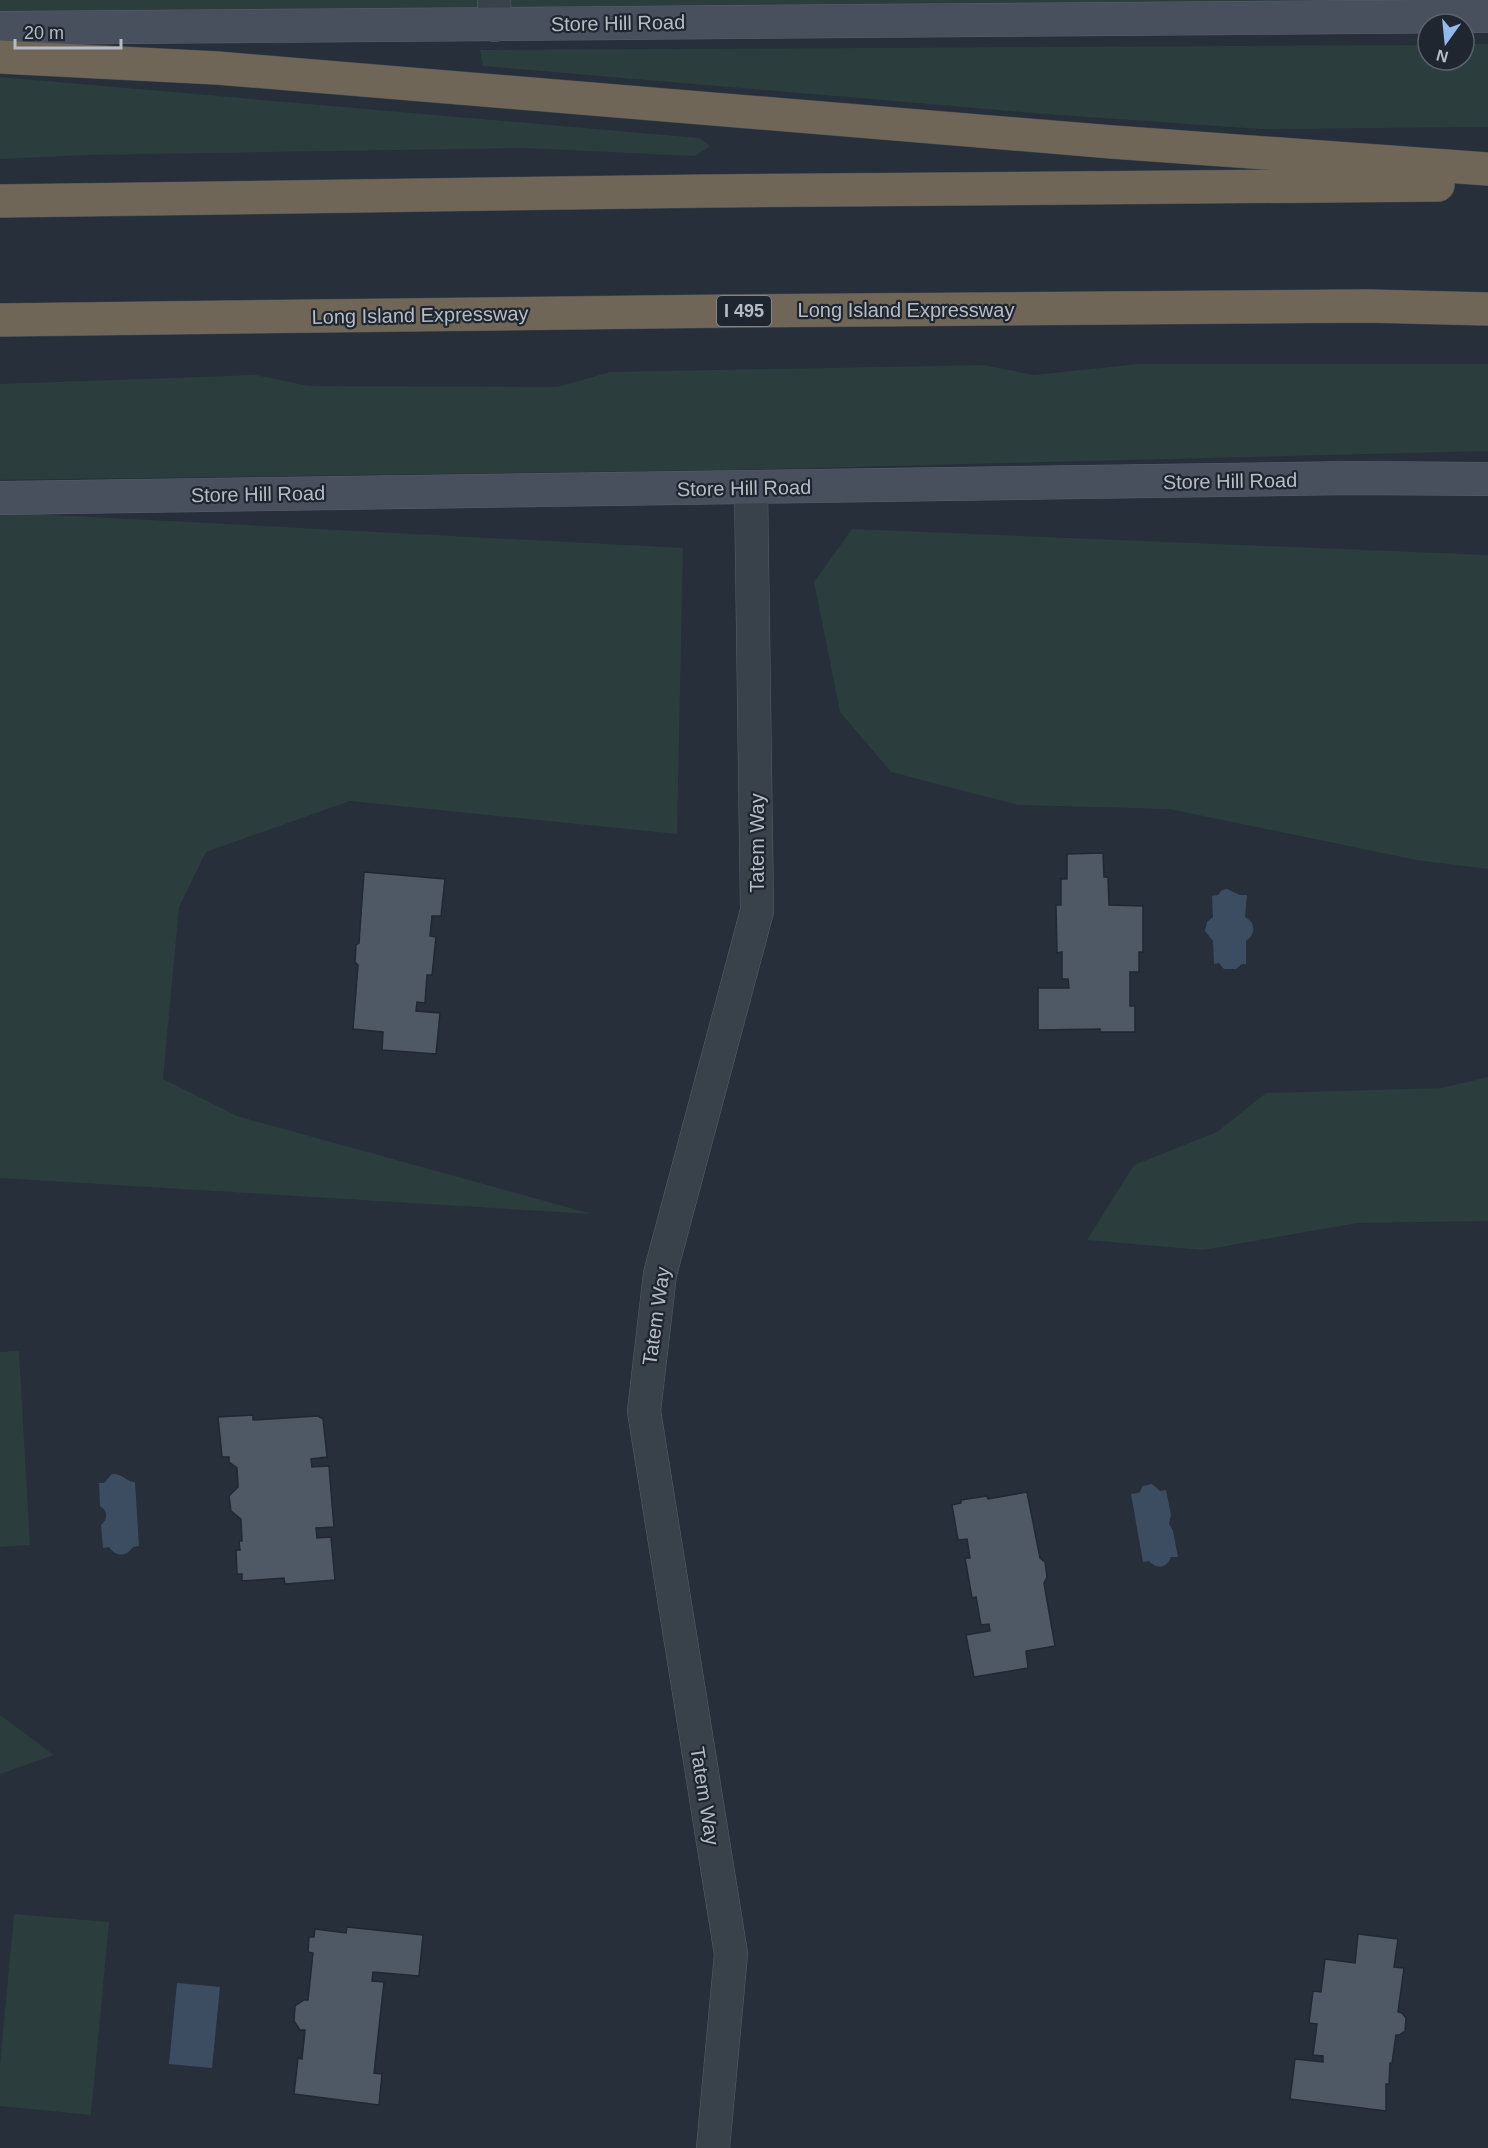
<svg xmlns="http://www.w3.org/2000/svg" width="1488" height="2148" viewBox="0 0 1488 2148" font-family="Helvetica,sans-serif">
<rect width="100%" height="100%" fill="#262f3a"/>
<g fill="#2b3d3d">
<polygon points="0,0 1488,0 0,28"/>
<polygon points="1464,44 1488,44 1488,127 1259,129 1045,114 483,66 480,50 1428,45 1428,60 1464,60"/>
<polygon points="0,77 699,138 710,146 695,156 523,148 87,155 0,159"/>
<polygon points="1138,364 1488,364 1488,451 728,470 0,480 0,384 256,375 309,386 557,387 610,372 983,365 1034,375"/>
<polygon points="0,512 683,548 677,834 350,801 206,852 179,907 163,1079 237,1116 592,1214 0,1178"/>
<polygon points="852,529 1488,555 1488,869 1416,860 1169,809 1018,805 891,772 840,712 814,582"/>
<polygon points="1488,1077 1488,1221 1357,1223 1203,1250 1087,1240 1134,1165 1217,1132 1266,1093 1441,1088"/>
<polygon points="19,1351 30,1545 0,1547 0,1352"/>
<polygon points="0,1715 54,1755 0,1774"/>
<polygon points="14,1914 109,1922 91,2115 0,2106 0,2065"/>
</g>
<g fill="#3d4d61">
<path d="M 1227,889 L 1240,895 L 1247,895 L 1245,917 C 1256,923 1256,934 1246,941 L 1246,964 L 1242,964 L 1236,969 L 1224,969 L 1219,963 L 1214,964 L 1213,941 L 1205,931 L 1207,922 L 1213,917 L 1212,896 L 1218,895 L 1222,890 Z"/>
<path d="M 112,1474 C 124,1474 126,1482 135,1482 L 139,1546 L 133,1547 C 126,1557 116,1557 109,1547 L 103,1548 L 101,1525 C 108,1519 108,1511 100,1506 L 99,1483 L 104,1483 Z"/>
<path d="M 1152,1484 L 1160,1491 L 1166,1490 L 1171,1515 L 1169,1524 L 1173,1531 L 1178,1557 L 1171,1557 C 1167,1568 1157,1570 1149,1561 L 1143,1562 L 1131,1494 L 1139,1493 L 1143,1486 Z"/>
<polygon points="177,1983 220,1987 212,2068 169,2064"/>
</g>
<g fill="#4f5865" stroke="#212832" stroke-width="1.5">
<polygon points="1103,853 1104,877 1108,877 1109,905 1143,906 1143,952 1139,952 1139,972 1130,972 1130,1006 1135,1006 1135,1032 1100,1032 1100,1029 1038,1030 1038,988 1069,988 1068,979 1062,979 1062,952 1057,953 1056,905 1061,905 1061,879 1067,879 1067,854"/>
<polygon points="364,872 445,879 441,916 432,916 430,936 436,937 432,975 427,975 425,1003 417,1002 416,1011 440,1013 436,1054 382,1050 383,1032 353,1029 358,965 355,962 356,945 359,943"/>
<polygon points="253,1415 253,1420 318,1416 323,1419 327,1457 311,1459 312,1467 329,1466 334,1527 316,1528 317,1538 331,1537 335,1580 285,1584 284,1578 242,1581 242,1574 237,1574 236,1550 240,1550 239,1541 242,1541 241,1519 231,1511 229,1496 238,1487 237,1468 229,1462 229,1457 222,1457 218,1417"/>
<polygon points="1027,1492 1040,1558 1045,1562 1047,1577 1044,1583 1055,1646 1026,1651 1028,1668 974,1677 966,1635 990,1631 989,1624 981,1625 976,1597 972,1598 965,1558 970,1558 967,1539 958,1540 952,1505 961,1503 961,1500 987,1496 988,1499"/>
<polygon points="347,1927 423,1935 419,1976 373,1972 372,1981 384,1982 374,2073 382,2074 379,2105 294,2094 298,2058 302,2059 305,2030 300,2030 294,2021 295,2006 304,2000 308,2000 313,1953 308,1952 309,1937 314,1937 315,1929 346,1933"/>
<polygon points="1358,1934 1398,1939 1394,1967 1404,1968 1398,2012 1402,2013 1406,2018 1405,2031 1399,2035 1396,2035 1392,2063 1390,2063 1389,2084 1386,2084 1386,2111 1290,2099 1295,2059 1323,2062 1323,2056 1313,2055 1317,2024 1309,2023 1313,1991 1321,1992 1325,1959 1355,1963"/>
</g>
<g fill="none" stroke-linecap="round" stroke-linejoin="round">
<g stroke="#575f69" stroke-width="34">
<g id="street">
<polyline points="494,0 495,25"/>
<polyline points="713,2148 731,1954 644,1411 660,1274 757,911 751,488"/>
</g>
</g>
<g stroke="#575f69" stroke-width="34">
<g id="secondary">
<polyline points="0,28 1488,16"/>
<polyline points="0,498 1353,478 1488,479"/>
</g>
</g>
<g stroke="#454c56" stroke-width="34">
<g id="highway">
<polyline points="0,57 217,68 1112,142 1488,169"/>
<polyline points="0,201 710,191 1438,185"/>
<polyline points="0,320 731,311 1368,306 1488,309"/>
</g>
</g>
<use href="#street" stroke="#39414b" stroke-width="33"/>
<use href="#secondary" stroke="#48505d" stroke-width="33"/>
<use href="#highway" stroke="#706657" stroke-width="33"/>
</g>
<g text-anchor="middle" stroke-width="4.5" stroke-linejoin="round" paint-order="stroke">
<rect fill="#1f2630" stroke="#888f99" stroke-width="1.5" x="717" y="296" width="54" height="30" rx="4.5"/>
<g font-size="18" font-weight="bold" fill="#b5bcc6">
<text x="744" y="317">I 495</text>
</g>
<g font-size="20" fill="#b5bcc6" stroke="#1f2630">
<text transform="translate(618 23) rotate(-1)" y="7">Store Hill Road</text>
<text x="906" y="317">Long Island Expressway</text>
<text transform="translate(420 315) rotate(-1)" y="7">Long Island Expressway</text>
<text transform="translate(1230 481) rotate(-1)" y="7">Store Hill Road</text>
<text transform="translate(744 488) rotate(-1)" y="7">Store Hill Road</text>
<text transform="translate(258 494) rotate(-1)" y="7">Store Hill Road</text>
<text transform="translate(757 843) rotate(-90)" y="7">Tatem Way</text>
<text transform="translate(656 1316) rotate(-82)" y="7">Tatem Way</text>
<text transform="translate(705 1796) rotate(81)" y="7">Tatem Way</text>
</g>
</g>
<g transform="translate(1446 42) rotate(195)"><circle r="28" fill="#1f2630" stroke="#5b626c" stroke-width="1.5"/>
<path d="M0-4.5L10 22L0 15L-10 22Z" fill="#94b7ec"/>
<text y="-9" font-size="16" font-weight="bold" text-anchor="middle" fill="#b5bcc6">N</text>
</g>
<path d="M15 39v9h106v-9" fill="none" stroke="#b5bcc6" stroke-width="3"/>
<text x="24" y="39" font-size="18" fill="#b5bcc6" stroke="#1f2630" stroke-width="4.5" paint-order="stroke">20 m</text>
</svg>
